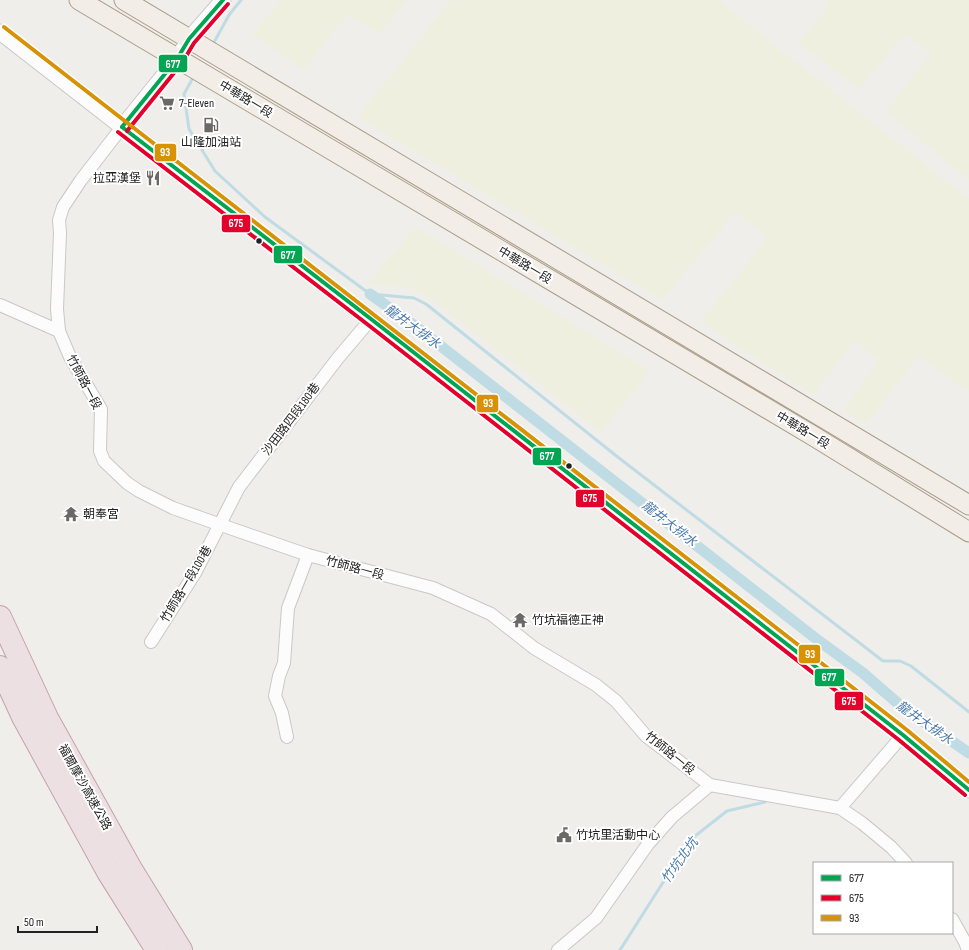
<svg xmlns="http://www.w3.org/2000/svg" width="969" height="950" viewBox="0 0 969 950" font-family="'Sofia Sans Condensed','Noto Sans TC',sans-serif">
<rect width="100%" height="100%" fill="#f0eeeb"/>
<g fill="#efefdf">
<polygon points="281,0 407,0 380,33 347,15 303,70 253,34"/>
<polygon points="451,0 718,0 969,199 969,392 919,355 866,424 844,410 878,360 855,341 813,395 700,322 768,237 735,212 662,300 357,117"/>
<polygon points="825,0 969,0 969,180 886,112 931,53 904,34 859,89 799,43 829,4"/>
<polygon points="416,227 650,371 601,432 428,297 412,288 367,284"/>
</g>
<g fill="none" stroke-linecap="round" stroke-linejoin="round">
<g stroke="#bfdbe3" stroke-width="3">
<polyline points="212,46 229,15 241,0"/>
<polyline points="194,76 184,94 189,129 215,171 265,217 370,294 414,298 426,304 619,458 883,661 900,661 911,666 969,712"/>
<polyline points="620,950 690,840 727,811 765,802"/>
</g>
<polyline stroke="#bfdbe3" stroke-width="11" points="370,294 415,326 819,641 863,673 902,707 969,753"/>
<g stroke="#c9c8c7" stroke-width="14">
<g id="minor">
<polyline points="122,127 81,180 63,207 59,220 60,233 57,309 59,331 70,357 101,409 100,451 104,461 127,483 139,491 173,508 221,525 308,555 433,588 491,614 534,648 596,685 616,701 646,736 710,785 840,808 862,823 891,847 906,863"/>
<polyline points="0,305 59,331"/>
<polyline points="151,642 195,573 239,487 338,358 371,319"/>
<polyline points="287,737 282,713 275,696 279,676 284,663 288,608 308,555"/>
<polyline points="840,808 903,735"/>
<polyline points="952,919 965,942 968,950"/>
<polyline points="558,950 596,918 648,844 672,817 710,785"/>
</g>
</g>
<g stroke="#c9c8c7" stroke-width="17">
<g id="tertiary">
<polyline points="0,32 802,656 903,735 969,790"/>
<polyline points="122,127 177,59 189,39 223,0"/>
</g>
</g>
<g stroke="#a79c86" stroke-width="21">
<g id="primary">
<polyline points="79,0 815,437 969,532"/>
<polyline points="124,0 969,505"/>
</g>
</g>
<g stroke="#c5a2ac" stroke-width="24">
<g id="motorway">
<polyline points="0,617 47,718 131,869 181,950"/>
<polyline points="0,667 23,717 108,872 157,950"/>
</g>
</g>
<use href="#minor" stroke="#fdfcfc" stroke-width="12"/>
<use href="#tertiary" stroke="#fdfcfc" stroke-width="15"/>
<use href="#primary" stroke="#f3ede7" stroke-width="19"/>
<use href="#motorway" stroke="#ece0e2" stroke-width="22"/>
<g stroke="#fff" stroke-width="7">
<g id="bus-1">
<polyline points="122,127 371,319 903,735 969,790"/>
<polyline points="122,127 177,59 189,39 223,0"/>
</g>
</g>
<g stroke="#fff" stroke-width="7">
<g id="bus-2">
<polyline points="127,131 182,63 194,43 228,4"/>
<polyline points="118,132 367,324 899,740 965,795"/>
</g>
</g>
<g stroke="#fff" stroke-width="7">
<polyline id="bus-3" points="4,27 806,651 907,730 969,782"/>
</g>
<use href="#bus-1" stroke="#00a651" stroke-width="4"/>
<use href="#bus-2" stroke="#e4002b" stroke-width="4"/>
<use href="#bus-3" stroke="#d79205" stroke-width="4"/>
</g>
<defs>
<g id="supermarket-bare" transform="scale(1.2)"><path d="M-6-5.5h2.5l.6 2H6L4.5 2H-2.5L-4.4-4H-6ZM-1.5 3.2a1.3 1.3 0 1 0 .1 0ZM3 3.2a1.3 1.3 0 1 0 .1 0Z" fill="#6a6968" stroke="#fff" stroke-width="2.5" paint-order="stroke"/></g>
<g id="fuel-bare" transform="scale(1.2)"><path d="M-5.5-6h7V0h2V4h1.3V-2.5L3-4.5l.8-.8L6-3V5H2.5V1h-1V6h-7ZM-4.2-4.7v3.2H.2V-4.7Z" fill="#6a6968" stroke="#fff" stroke-width="2.5" paint-order="stroke"/></g>
<g id="restaurant-bare" transform="scale(1.2)"><path d="M-5-6h1v4h1v-4h1v4h1v-4h1v5L-1.5 .5V6h-2V.5L-5-1ZM5-6V6H3V1.5H1.5Q1.5-4 5-6Z" fill="#6a6968" stroke="#fff" stroke-width="2.5" paint-order="stroke"/></g>
<g id="temple-bare" transform="scale(1.2)"><path d="M0-6L5-2H3V0L6.5 2.5H4V6H1.5V3h-3V6H-4V2.5H-6.5L-3 0V-2H-5Z" fill="#6a6968" stroke="#fff" stroke-width="2.5" paint-order="stroke"/></g>
<g id="civic-bare" transform="scale(1.2)"><path d="M-.6-6.5H3V-4.5H.6V-3L4-1V1h2V6H-6V1h2V-1L-.6-3ZM-1.2 2.5V6h2.4V2.5Z" fill="#6a6968" stroke="#fff" stroke-width="2.5" paint-order="stroke"/></g>
</defs>
<g fill-rule="evenodd">
<use href="#supermarket-bare" x="167" y="103"/>
<use href="#fuel-bare" x="211" y="125"/>
<use href="#restaurant-bare" x="153" y="178"/>
<use href="#temple-bare" x="71" y="514"/>
<use href="#temple-bare" x="520" y="620"/>
<use href="#civic-bare" x="564" y="835"/>
</g>
<g fill="#222" stroke="#fff" stroke-width="1.5">
<circle cx="259" cy="241" r="3.5"/>
<circle cx="569" cy="466" r="3.5"/>
</g>
<g text-anchor="middle" stroke-width="4" stroke-linejoin="round" paint-order="stroke">
<g font-size="12" fill="#222" stroke="#fff">
<text transform="translate(246 99) rotate(31)" y="4">中華路一段</text>
<text transform="translate(525 265) rotate(31)" y="4">中華路一段</text>
<text transform="translate(84 382) rotate(62)" y="4">竹師路一段</text>
<text transform="translate(291 419) rotate(-53)" y="4">沙田路四段180巷</text>
<text transform="translate(803 430) rotate(31)" y="4">中華路一段</text>
<text transform="translate(355 568) rotate(15)" y="4">竹師路一段</text>
<text transform="translate(186 584) rotate(-59)" y="4">竹師路一段100巷</text>
<text transform="translate(670 753) rotate(39)" y="4">竹師路一段</text>
<text transform="translate(85 787) rotate(61)" y="4">福爾摩沙高速公路</text>
</g>
<g font-size="12" fill="#222" stroke="#fff" text-anchor="start">
<text x="179" y="107">7-Eleven</text>
<text x="211" y="146" text-anchor="middle">山隆加油站</text>
<text x="141" y="182" text-anchor="end">拉亞漢堡</text>
<text x="83" y="518">朝奉宮</text>
<text x="532" y="624">竹坑福德正神</text>
<text x="576" y="839">竹坑里活動中心</text>
</g>
<g font-size="13" font-style="italic" fill="#4a7aab" stroke="#fff">
<text transform="translate(413 326) rotate(36)" y="5">龍井大排水</text>
<text transform="translate(670 523) rotate(38)" y="5">龍井大排水</text>
<text transform="translate(925 722) rotate(35)" y="5">龍井大排水</text>
<text transform="translate(679 860) rotate(-54)" y="5">竹坑北坑</text>
</g>
</g>
<g stroke="#fff" stroke-width="1.5">
<rect x="158" y="54" width="30" height="19" rx="4" fill="#00a651"/>
<rect x="154" y="143" width="23" height="19" rx="4" fill="#d79205"/>
<rect x="221" y="214" width="30" height="19" rx="4" fill="#e4002b"/>
<rect x="273" y="245" width="30" height="19" rx="4" fill="#00a651"/>
<rect x="476" y="394" width="23" height="19" rx="4" fill="#d79205"/>
<rect x="532" y="447" width="30" height="19" rx="4" fill="#00a651"/>
<rect x="575" y="489" width="30" height="19" rx="4" fill="#e4002b"/>
<rect x="798" y="644" width="23" height="20" rx="4" fill="#d79205"/>
<rect x="814" y="668" width="31" height="19" rx="4" fill="#00a651"/>
<rect x="834" y="691" width="30" height="20" rx="4" fill="#e4002b"/>
</g>
<g font-size="11" text-anchor="middle" font-weight="bold" fill="#fff">
<text x="173" y="68">677</text>
<text x="165" y="156">93</text>
<text x="236" y="227">675</text>
<text x="288" y="259">677</text>
<text x="488" y="407">93</text>
<text x="547" y="460">677</text>
<text x="590" y="502">675</text>
<text x="810" y="658">93</text>
<text x="829" y="681">677</text>
<text x="849" y="705">675</text>
</g>
<rect x="813" y="862" width="140" height="72" fill="#ffffff" stroke="#a7a7a7"/>
<rect x="821" y="875" width="20" height="6" fill="#00a651" stroke="#a7a7a7"/>
<text x="849" y="882" font-size="12" fill="#222222">677</text>
<rect x="821" y="895" width="20" height="6" fill="#e4002b" stroke="#a7a7a7"/>
<text x="849" y="902" font-size="12" fill="#222222">675</text>
<rect x="821" y="915" width="20" height="6" fill="#d79205" stroke="#a7a7a7"/>
<text x="849" y="922" font-size="12" fill="#222222">93</text>
<path d="M18 926v6h79v-6" fill="none" stroke="#222222" stroke-width="2"/>
<text x="24" y="926" font-size="12" fill="#222222" stroke="#ffffff" stroke-width="3" paint-order="stroke">50 m</text>
</svg>
